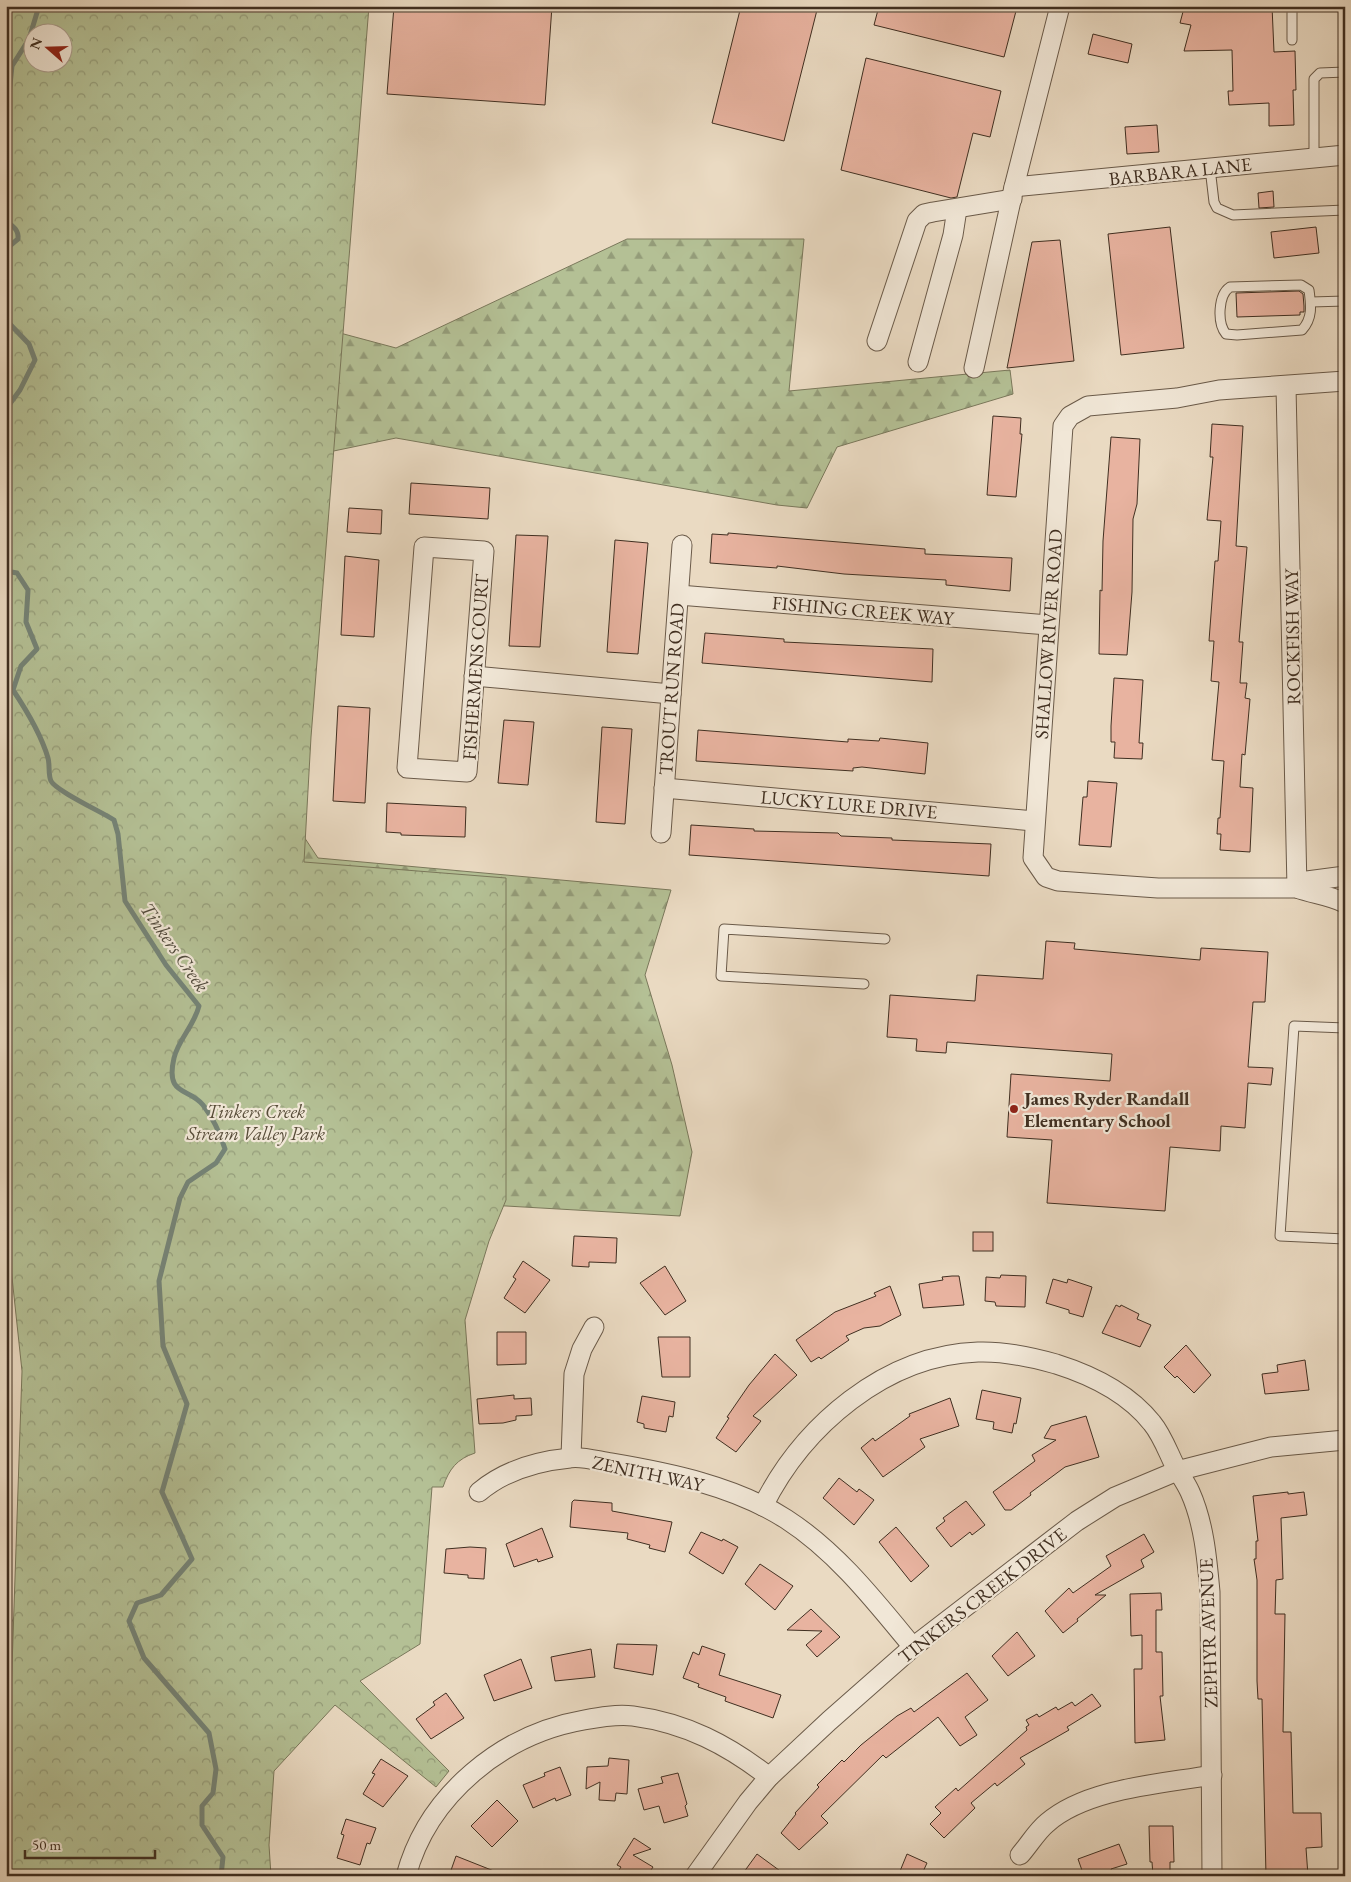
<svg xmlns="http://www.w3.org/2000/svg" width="1351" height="1882" viewBox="0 0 1351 1882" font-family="'EB Garamond',serif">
<defs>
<pattern id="forest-firs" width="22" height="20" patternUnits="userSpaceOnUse" patternTransform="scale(1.25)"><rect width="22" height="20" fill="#b4c095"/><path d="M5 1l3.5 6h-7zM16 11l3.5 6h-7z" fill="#949c79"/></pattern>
<pattern id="park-crowns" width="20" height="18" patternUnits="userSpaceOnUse" patternTransform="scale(1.25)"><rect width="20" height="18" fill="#b4c095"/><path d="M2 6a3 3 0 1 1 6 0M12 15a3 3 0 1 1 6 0" fill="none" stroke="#949c79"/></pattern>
</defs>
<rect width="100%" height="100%" fill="#eadac2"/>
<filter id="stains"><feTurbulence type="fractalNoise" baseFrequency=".004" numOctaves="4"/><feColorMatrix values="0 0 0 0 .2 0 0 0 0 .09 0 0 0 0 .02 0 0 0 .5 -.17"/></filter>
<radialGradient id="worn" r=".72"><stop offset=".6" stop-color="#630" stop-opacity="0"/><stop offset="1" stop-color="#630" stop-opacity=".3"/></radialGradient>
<path fill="url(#forest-firs)" stroke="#7a785b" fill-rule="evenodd" d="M 6,6 L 254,6 L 258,311 L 396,348 L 627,239 L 804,239 L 789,391 L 1010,370 L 1013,394 L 837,447 L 807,508 L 777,505 L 396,438 L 324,453 L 275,793 L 318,858 L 671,890 L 645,975 L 672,1065 L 692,1152 L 680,1216 L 454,1203 L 6,1876 L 6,1635 L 36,1568 L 6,1101 ZM 32,32 L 62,32 L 62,62 L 32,62 Z"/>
<path fill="url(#park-crowns)" stroke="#7a785b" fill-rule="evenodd" d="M 6,6 L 369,6 L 311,737 L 304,862 L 506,878 L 506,1200 L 489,1241 L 465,1320 L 475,1453 C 457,1459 449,1469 443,1487 L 432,1487 L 420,1644 L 360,1681 L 449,1771 L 436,1787 L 335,1705 L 274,1771 L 269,1845 L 271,1876 L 6,1876 L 6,1726 L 10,1726 L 22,1371 L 6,1221 ZM 32,32 L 62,32 L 62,62 L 32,62 Z"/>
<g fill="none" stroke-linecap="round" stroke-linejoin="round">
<g stroke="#758376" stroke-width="5">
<polyline points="6,122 12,66 29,39 39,6"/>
<path d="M 6,221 C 13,226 19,230 18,239 L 6,249"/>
<polyline points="6,320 29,344 35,360 20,390 6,409"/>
<polyline points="6,537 6,539"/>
<path d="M 6,571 L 17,573 L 28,590 L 26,622 L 37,649 L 21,666 L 13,690 C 27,711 41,734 48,758 C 50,765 48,775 51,781 C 56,791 102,812 114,820 L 118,834 L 125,901 L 166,965 L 199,1006 C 194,1026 178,1040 174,1058 C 165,1097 189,1087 203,1105 C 213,1118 220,1133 225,1149 L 216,1163 L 188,1182 L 180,1198 L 159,1281 L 163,1346 L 187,1404 L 162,1492 L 192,1559 L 161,1595 L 137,1603 L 129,1621 L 144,1658 L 209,1733 L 216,1769 L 213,1793 L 202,1806 L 202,1825 L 223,1857 L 221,1876"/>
</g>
</g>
<g fill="#e8b3a0" stroke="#402f21">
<polygon points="394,6 552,6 545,105 387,94"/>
<polygon points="741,6 818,6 784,141 712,123"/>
<polygon points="879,6 997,6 1016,11 1004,57 874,25"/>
<polygon points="1196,6 1272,6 1274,52 1295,51 1296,90 1293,90 1294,125 1269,126 1269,103 1229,105 1228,91 1233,91 1232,50 1184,51 1191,25 1180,23 1184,8 1195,11"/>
<polygon points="1093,34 1132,44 1128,63 1088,54"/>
<polygon points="866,58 1001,91 990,137 973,133 957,197 951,198 841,170"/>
<polygon points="1157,125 1159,152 1127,154 1125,127"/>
<polygon points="1273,191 1274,207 1259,208 1258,193"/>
<polygon points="1170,227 1184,348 1121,355 1108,234"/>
<polygon points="1316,227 1319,253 1274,258 1271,232"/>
<polygon points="1060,240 1074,361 1007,368 1032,242"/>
<polygon points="1299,291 1303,294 1304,306 1304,312 1300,312 1300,315 1237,317 1236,293"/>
<polygon points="993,416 1021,418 1020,434 1022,434 1016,497 987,495"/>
<polygon points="1212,424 1243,426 1236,546 1247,547 1239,642 1243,642 1240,683 1247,683 1245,698 1250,699 1245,755 1242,754 1240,787 1253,788 1250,852 1220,850 1221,834 1217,834 1218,818 1220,818 1224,761 1212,760 1219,682 1211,681 1214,641 1209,641 1215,561 1218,561 1221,521 1207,520 1213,457 1210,457"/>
<polygon points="1111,437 1140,439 1137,504 1133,519 1132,592 1127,655 1099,654 1100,590 1102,591 1103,541"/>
<polygon points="411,483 490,488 488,519 409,514"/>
<polygon points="349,508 382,510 381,534 347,532"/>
<polygon points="728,533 925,549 925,554 1012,558 1010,591 946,585 946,580 844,574 777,566 777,568 710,563 712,534 728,535"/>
<polygon points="516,535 548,536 540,647 509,646"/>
<polygon points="615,540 648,543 638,654 607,652"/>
<polygon points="345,556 379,560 374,637 341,635"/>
<polygon points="705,633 784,639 784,642 933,649 932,682 702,663"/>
<polygon points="1114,678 1143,680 1139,743 1143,743 1142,759 1114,758 1115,742 1111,742 1111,726"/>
<polygon points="338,706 370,708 365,803 333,801"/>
<polygon points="504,720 534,722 528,785 498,783"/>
<polygon points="602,727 632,729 625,824 596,822"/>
<polygon points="698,730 848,742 848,739 879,741 880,738 928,743 925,774 862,767 853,768 853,771 696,761"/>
<polygon points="1088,781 1117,783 1111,847 1079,845 1083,797 1087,797"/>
<polygon points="387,803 466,807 465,837 401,835 401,833 386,832"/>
<polygon points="691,825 754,829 754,831 838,833 841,836 892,838 892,840 991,844 989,876 689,855"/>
<polygon points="1046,941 1075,943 1074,949 1200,960 1201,948 1268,952 1265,1002 1253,1002 1248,1067 1273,1068 1271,1085 1248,1083 1245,1128 1221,1126 1220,1151 1170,1147 1165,1211 1047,1203 1052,1140 1007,1137 1011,1074 1110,1081 1112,1054 947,1042 946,1053 916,1051 917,1039 887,1037 890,995 975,1001 977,975 1043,979"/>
<rect x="973" y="1232" width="20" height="19"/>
<polygon points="574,1236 617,1238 616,1263 589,1262 589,1267 572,1266"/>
<polygon points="523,1261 550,1280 525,1313 504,1298 516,1279 513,1277"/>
<polygon points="665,1266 686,1301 665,1315 640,1283"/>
<polygon points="1001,1275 1026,1276 1025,1307 996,1306 995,1302 985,1301 986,1277 1000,1278"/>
<polygon points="952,1276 959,1276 964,1305 923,1308 919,1284 943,1280 942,1277"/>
<polygon points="1053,1279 1067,1283 1068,1279 1092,1287 1083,1317 1069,1313 1069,1310 1046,1303"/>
<polygon points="890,1286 901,1315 880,1326 864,1328 846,1336 849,1340 821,1359 819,1357 811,1362 796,1340 835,1312 876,1296 874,1293"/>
<polygon points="1116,1305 1120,1307 1121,1305 1139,1314 1137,1319 1151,1325 1140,1347 1102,1333"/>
<polygon points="497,1332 526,1332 526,1364 497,1365"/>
<polygon points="658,1337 690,1337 690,1377 662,1377"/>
<polygon points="1186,1345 1211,1375 1194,1393 1177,1376 1175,1378 1164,1367"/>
<polygon points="775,1354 797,1375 753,1416 761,1421 736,1452 716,1438 729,1418 727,1417 749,1385"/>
<polygon points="1305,1360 1309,1390 1265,1394 1262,1374 1278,1372 1277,1365"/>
<polygon points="982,1390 1021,1398 1016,1424 1014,1423 1012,1433 993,1429 994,1422 976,1419"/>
<polygon points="514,1395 514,1399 531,1398 532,1415 516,1416 516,1420 503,1423 479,1424 477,1399"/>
<polygon points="642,1396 675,1402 673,1417 669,1416 666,1432 644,1428 644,1424 637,1422"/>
<polygon points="950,1398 959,1426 920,1439 925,1447 883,1477 861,1448 873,1438 875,1441 910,1416 909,1414"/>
<polygon points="1086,1416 1099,1457 1065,1467 1030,1493 1031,1495 1011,1510 1005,1510 993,1492 1035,1461 1032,1455 1056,1440 1044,1438 1051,1426"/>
<polygon points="839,1478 857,1492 859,1489 874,1500 854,1525 823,1498"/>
<polygon points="1288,1492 1288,1494 1304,1492 1307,1515 1281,1518 1283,1579 1276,1580 1275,1614 1285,1614 1283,1732 1291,1732 1293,1813 1321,1813 1322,1847 1306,1848 1308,1876 1266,1876 1262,1699 1258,1699 1257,1681 1257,1580 1254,1559 1256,1559 1256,1541 1258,1541 1253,1496"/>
<polygon points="574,1500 612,1503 612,1511 672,1522 665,1552 649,1548 650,1545 627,1539 628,1533 570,1527 572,1502"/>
<polygon points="966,1501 985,1525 972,1535 970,1532 951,1547 936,1528 945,1521 943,1518"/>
<polygon points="896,1527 929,1566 911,1582 879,1542"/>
<polygon points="542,1528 553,1557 538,1562 537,1559 514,1567 506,1544"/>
<polygon points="701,1532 722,1541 723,1539 738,1547 723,1574 689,1553"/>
<polygon points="1144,1534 1154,1552 1141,1560 1144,1567 1095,1595 1106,1595 1077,1619 1078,1621 1063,1633 1045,1611 1069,1588 1073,1593 1111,1566 1106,1556"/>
<polygon points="470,1547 486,1548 484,1579 468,1578 468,1575 444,1573 446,1549"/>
<polygon points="760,1564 793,1586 775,1610 745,1584"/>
<polygon points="1161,1593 1162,1610 1156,1610 1156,1652 1162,1652 1163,1696 1160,1696 1165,1740 1135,1743 1134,1669 1142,1669 1142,1635 1131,1636 1130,1594"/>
<polygon points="811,1609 840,1637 817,1657 806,1645 822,1631 787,1630"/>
<polygon points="1017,1632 1035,1656 1008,1676 992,1656"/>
<polygon points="617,1644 657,1645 653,1675 614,1668"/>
<polygon points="702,1646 725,1654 719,1675 781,1695 773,1718 725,1701 726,1697 698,1687 699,1684 683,1678 693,1652 699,1655"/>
<polygon points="591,1649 595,1677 555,1681 551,1657"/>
<polygon points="521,1659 532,1688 494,1701 484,1675"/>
<polygon points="967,1673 988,1700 965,1717 977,1735 960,1746 938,1717 886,1758 883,1755 821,1816 828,1823 799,1850 781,1833 796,1814 795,1813 819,1787 817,1785 842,1760 844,1762 861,1745 897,1716 911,1708 914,1712"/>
<polygon points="446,1693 464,1718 431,1739 416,1719 435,1705 433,1702"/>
<polygon points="1092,1694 1101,1706 1067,1727 1069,1730 1020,1758 1025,1764 997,1786 995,1783 971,1803 975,1808 944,1838 930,1824 941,1813 935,1807 956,1788 958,1791 1027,1730 1026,1727 1029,1725 1026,1720 1037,1714 1039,1717 1056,1707 1058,1710 1072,1702 1075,1706"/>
<polygon points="609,1758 629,1760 627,1794 616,1793 615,1801 599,1800 600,1782 586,1789 587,1767 608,1766"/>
<polygon points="381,1759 408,1776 383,1807 363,1794 375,1774 372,1773"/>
<polygon points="560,1767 571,1795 556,1801 555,1798 533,1808 523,1785 545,1776 544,1773"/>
<polygon points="678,1773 687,1804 685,1806 688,1816 664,1823 659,1806 644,1810 638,1789 663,1783 661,1777"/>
<polygon points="497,1800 518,1821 492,1847 471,1826"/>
<polygon points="346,1819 376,1828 370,1844 367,1843 360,1865 337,1858 344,1835 341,1834"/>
<polygon points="1149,1826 1173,1826 1174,1862 1170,1862 1170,1876 1153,1876 1152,1862 1150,1862"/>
<polygon points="634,1838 651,1849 633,1855 653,1867 647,1876 615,1876 621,1867 617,1865"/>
<polygon points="1119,1844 1127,1864 1111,1869 1113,1876 1084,1876 1078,1859"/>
<polygon points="757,1854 787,1876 741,1876"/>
<polygon points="907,1854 927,1863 921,1876 898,1876"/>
<polygon points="456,1856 504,1875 504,1876 449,1876"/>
</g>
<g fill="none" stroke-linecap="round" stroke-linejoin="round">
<g stroke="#6a5a49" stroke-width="11">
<g id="service">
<polyline points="1292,40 1292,6"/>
<polyline points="1314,158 1314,79 1320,73 1345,72"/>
<polyline points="1210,168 1214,202 1217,208 1233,215 1345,210"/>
<path d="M 1301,285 L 1309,290 C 1311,305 1313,318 1302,330 L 1237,335 L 1226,334 C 1217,323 1218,295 1230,287 Z"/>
<polyline points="1311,302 1345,301"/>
<polyline points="864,984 721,976 724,929 885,939"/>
<polyline points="1345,1028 1294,1026 1280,1236 1345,1239"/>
</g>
</g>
<g stroke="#6a5a49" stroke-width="21">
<g id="minor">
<polyline points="1014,187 1345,155"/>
<polyline points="877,341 917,221 924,214 933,212 1012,199"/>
<polyline points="918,362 953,235 957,209"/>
<polyline points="974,368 1014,187 1060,6"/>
<path d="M 1345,381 L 1219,390 L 1177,398 L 1088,406 L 1070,416 L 1063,426 L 1033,858 L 1046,877 L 1058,881 L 1158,888 L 1297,888 C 1313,894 1329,895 1345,903"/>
<polyline points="1286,387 1297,888"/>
<polygon points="424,547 484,551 467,772 407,768"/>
<polyline points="679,595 1048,625"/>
<polyline points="474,676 671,694"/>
<polyline points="664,788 1034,821"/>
<polyline points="661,833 682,545"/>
<polyline points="1297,888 1307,881 1345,876"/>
<polyline points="571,1457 574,1374 582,1349 594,1327"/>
<path d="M 479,1492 C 504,1471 538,1461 570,1458 C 582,1456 598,1461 611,1463 C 670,1473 734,1486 786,1519 C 837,1552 875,1601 913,1647"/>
<path d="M 763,1506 C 803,1426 885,1355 978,1352 C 1005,1351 1031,1357 1056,1364 C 1091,1375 1129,1394 1152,1423 C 1162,1435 1168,1452 1175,1466 C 1180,1475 1186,1483 1190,1492 C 1204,1523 1207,1559 1210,1592 L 1212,1876"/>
<path d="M 1020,1855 C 1029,1845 1037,1831 1047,1823 C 1087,1788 1162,1784 1212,1775"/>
<path d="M 406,1876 C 428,1794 503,1734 584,1720 C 600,1717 617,1714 633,1716 C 686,1723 728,1745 769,1777"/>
<polyline points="695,1876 748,1802 769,1777 829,1721 913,1647 1077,1521 1115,1497 1177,1471 1271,1447 1345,1440"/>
</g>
</g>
<use href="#service" stroke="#f1e7d7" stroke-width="9"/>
<use href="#minor" stroke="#f1e7d7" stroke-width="19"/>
</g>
<circle fill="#8f2418" stroke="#f1e7d7" stroke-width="2" cx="1014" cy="1109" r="5"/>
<g text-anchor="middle" stroke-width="4.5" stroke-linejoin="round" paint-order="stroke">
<g font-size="19" fill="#402f21" stroke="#f1e7d7">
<text transform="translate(1180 171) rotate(-6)" y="7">BARBARA LANE</text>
<text transform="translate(863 610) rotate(5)" y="7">FISHING CREEK WAY</text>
<text transform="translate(1048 634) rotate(-86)" y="7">SHALLOW RIVER ROAD</text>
<text transform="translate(1292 637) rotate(-91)" y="7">ROCKFISH WAY</text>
<text transform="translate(475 667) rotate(-86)" y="7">FISHERMENS COURT</text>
<text transform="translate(671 689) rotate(-86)" y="7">TROUT RUN ROAD</text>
<text transform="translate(849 804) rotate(5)" y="7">LUCKY LURE DRIVE</text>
<text transform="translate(648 1473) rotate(12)" y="7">ZENITH WAY</text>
<text transform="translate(982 1595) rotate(-38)" y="7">TINKERS CREEK DRIVE</text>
<text transform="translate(1208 1633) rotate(-92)" y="7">ZEPHYR AVENUE</text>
</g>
<g font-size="19" font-weight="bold" fill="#402f21" stroke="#f1e7d7" text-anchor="start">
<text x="1024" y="1105">James Ryder Randall<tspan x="1024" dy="22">Elementary School</tspan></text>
</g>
<g font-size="19" font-style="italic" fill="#574c38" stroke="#f1e7d7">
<text x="256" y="1118">Tinkers Creek<tspan x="256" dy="22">Stream Valley Park</tspan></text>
</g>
<g font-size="20" font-style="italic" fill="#524b3d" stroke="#f1e7d7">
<text transform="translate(175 947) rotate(55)" y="7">Tinkers Creek</text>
</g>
</g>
<rect width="1351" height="1882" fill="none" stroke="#eadac2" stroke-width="25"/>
<rect x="8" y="8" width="1336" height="1867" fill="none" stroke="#402f21" stroke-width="2.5"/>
<rect x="12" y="12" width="1326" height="1857" fill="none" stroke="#402f21"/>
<g transform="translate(48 48) rotate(290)"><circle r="24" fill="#f1e7d7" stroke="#aa9d8e"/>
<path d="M0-4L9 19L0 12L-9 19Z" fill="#8f2418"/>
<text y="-8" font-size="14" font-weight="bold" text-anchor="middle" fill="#402f21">N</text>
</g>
<path d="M25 1850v8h130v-8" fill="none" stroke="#402f21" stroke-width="2.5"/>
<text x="32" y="1850" font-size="15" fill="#402f21" stroke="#f1e7d7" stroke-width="4" paint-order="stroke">50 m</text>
<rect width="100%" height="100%" filter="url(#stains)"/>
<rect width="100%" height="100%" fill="url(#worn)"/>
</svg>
